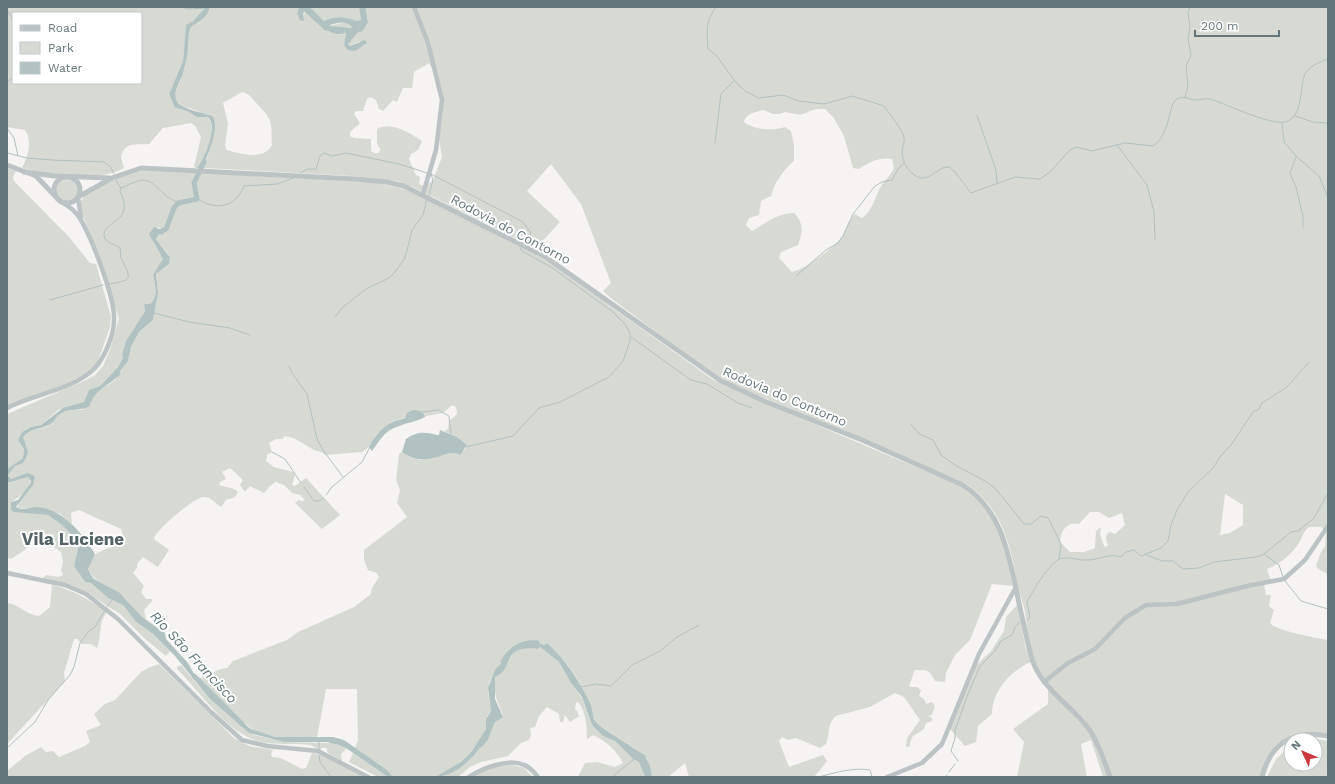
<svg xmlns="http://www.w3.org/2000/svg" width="1335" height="784" viewBox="0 0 1335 784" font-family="'Work Sans',sans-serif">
<rect width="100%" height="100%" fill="#f5f4f2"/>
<g fill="#d6dad2" fill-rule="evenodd">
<path d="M 7,7 L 206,7 L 193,21 L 186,26 L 183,61 L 169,94 L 175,108 L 187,111 L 197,117 L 208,117 C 219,127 204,158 197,168 L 194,167 L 201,137 L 195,126 L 191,123 L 163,128 L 149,144 C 136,145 124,141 121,158 L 124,168 C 97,183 50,176 22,168 C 28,156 33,142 25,130 L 7,127 ZM 13,13 L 141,13 L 141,83 L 13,83 Z"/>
<path d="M 210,7 L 299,7 L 297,13 L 301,20 L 306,10 C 319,16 325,30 339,35 L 344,28 L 337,29 L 332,31 L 329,29 L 329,26 L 347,22 L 352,27 L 346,33 L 344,45 L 355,51 L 360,41 L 350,46 L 348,44 L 359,26 L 365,23 L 366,15 L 362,7 L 1328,7 L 1328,574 L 1318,569 L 1316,566 L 1321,552 L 1325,546 L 1326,532 L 1321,527 L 1310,527 C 1303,530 1303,537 1299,543 C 1292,554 1279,565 1267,569 L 1271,581 L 1264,584 L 1266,595 L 1271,595 L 1269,606 L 1274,610 L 1270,623 C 1276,631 1316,638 1328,640 L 1328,734 C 1313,731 1288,733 1278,747 C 1272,756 1267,767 1261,777 L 1112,777 C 1105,757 1099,737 1085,720 C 1069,703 1046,688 1037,666 C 1030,651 1028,635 1026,619 C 1025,608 1021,597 1018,587 C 1010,544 1003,509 965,483 L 731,384 L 699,364 L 612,299 L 603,291 L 611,283 L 581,204 L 551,164 L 527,191 L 560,222 L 538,246 L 515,238 L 413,187 L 397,181 L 354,176 L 203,168 L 208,156 L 215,123 L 209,115 C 202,114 198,111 192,109 C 188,107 183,107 180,105 C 169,99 179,86 182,77 C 184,71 185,65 186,59 C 188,49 186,37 190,29 C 195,20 204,24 210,7 ZM 429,63 L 438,80 L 443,113 L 439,139 L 442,157 L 433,180 L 425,187 L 419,184 L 420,177 L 416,175 L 409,159 L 411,154 L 418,150 L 422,141 C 409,133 392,121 377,129 L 377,144 L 381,150 L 378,153 L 374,153 L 371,151 L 371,139 L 354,138 L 350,136 L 350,132 L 360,123 L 354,114 L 356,111 L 363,111 L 367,99 L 370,97 L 376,100 L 379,109 L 383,111 L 393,100 L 397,102 L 403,88 L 412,88 L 414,72 ZM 242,92 C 251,94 253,100 259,106 C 274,121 271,125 272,145 C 264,161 240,154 227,150 L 225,146 L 228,123 L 223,103 ZM 816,109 L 825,109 L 834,118 L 844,136 L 853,168 L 859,169 C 869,162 880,157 892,159 L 894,168 C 891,175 885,180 881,186 C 875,196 873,211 862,218 L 855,214 C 848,221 847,227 843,235 C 837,246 804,270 792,272 L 779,258 L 781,252 L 798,245 C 803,233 804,223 794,213 C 777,213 765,224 752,231 L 746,225 L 749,218 L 759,215 L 761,201 L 771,196 C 774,183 784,169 794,161 L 794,145 L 791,131 L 785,127 C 773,131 754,130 744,122 C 745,114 756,112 763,110 L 773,114 L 779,114 L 785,112 L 800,115 ZM 1225,494 L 1243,505 L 1243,525 L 1230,533 L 1220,535 ZM 1090,512 L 1099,512 L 1109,518 L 1122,513 L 1125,525 L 1115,534 L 1110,532 C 1104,535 1106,540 1108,545 L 1106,547 L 1104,546 L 1100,534 L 1101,527 L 1096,531 L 1095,548 L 1084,552 L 1070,552 L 1060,542 C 1061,530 1067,521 1079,524 Z"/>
<path d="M 310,7 L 359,7 L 361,20 L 356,21 C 347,16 332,16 324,21 Z"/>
<polygon points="7,168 16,171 13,177 14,181 69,237 90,263 96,264 111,317 110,327 97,364 79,379 7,408"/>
<path d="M 135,170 L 373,182 L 409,190 L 539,255 L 712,379 L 725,386 L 963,487 L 985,506 L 1002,538 L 1013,586 L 992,584 L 970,640 L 955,655 L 946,673 L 945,682 L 935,681 C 929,669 928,670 915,670 L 909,686 L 912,687 L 917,687 L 921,690 L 919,696 L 924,699 L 926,704 L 932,702 L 935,706 L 932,715 L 928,716 L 932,718 L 932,721 L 926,723 L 924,729 L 912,737 L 909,747 L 906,747 L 907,738 L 920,720 L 904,697 L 895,693 L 870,707 L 836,716 C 827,723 830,734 826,744 L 820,748 L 796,738 L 788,740 L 782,737 L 779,741 L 789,767 L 823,755 L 827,761 L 814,777 L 689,777 L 685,763 L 668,777 L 652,777 C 651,772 651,766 648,762 C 640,747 610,736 597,723 C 595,722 586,695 583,689 C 574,671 562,657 547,643 L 544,645 L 536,642 L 514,648 L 501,662 L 489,683 L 488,691 L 491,711 L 487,716 L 487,726 L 481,738 L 472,751 L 461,762 L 435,777 L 393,777 L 387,770 L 355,748 L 358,740 L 357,689 L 326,689 L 317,738 L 275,737 L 255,731 L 226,709 L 223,703 L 198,681 L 200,678 C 210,676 217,668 227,668 L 233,661 L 287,640 L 298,632 L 354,607 L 371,594 L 372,588 L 379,577 L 377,573 L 368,570 L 364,560 L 364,550 L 407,517 L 397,503 L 400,490 L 396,480 L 399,454 L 402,452 L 410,457 L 420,460 L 465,450 L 467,445 L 457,437 L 444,431 L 448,429 L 449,421 L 457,414 L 456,407 L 452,405 L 443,413 L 426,416 L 425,414 L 407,413 L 405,418 L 394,421 L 376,435 L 369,447 L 362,452 L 325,455 C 322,451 318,452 314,450 C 303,444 296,437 284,436 L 283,439 L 276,439 L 269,443 L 272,452 L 267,455 L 266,461 L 274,467 L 293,472 L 295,475 L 292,485 L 295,486 L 306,478 L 340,515 L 322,529 L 295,503 L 299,500 L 303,502 L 304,499 L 300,495 L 292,493 L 284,485 L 278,483 L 277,481 L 270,486 L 264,493 L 250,486 L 245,492 L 240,485 L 243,480 L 230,468 L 222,472 L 226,479 L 220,482 L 219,485 L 234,489 L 238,492 C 236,498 232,499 227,499 L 221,507 C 215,503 210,496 203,497 C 194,498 160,527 155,536 L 154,539 L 169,550 L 158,567 L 143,557 L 137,564 L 137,568 L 133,573 L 144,586 L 141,592 L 146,599 L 152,599 L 152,601 L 144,610 L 146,620 C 135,613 127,597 119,593 C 109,586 95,582 88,571 C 90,539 131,556 121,529 L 79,510 L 71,513 L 72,524 L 60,514 L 43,508 L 18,508 C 16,503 34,487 35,478 L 34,475 L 27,473 L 11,479 L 8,474 L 15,466 L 21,463 L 27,449 L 22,438 C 32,427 39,431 50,425 C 54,422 56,416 60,413 C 66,410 76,409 82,410 L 91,404 L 91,400 L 99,391 L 115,380 L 121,373 L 122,368 L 128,361 L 131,347 L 139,332 L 153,320 L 158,293 L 156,274 C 160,270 166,268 168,264 C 175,255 160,247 156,241 L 159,233 L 163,229 L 157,227 L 151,236 L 155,246 L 163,257 L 162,263 L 153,275 C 155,284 159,297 150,304 L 144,304 L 145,311 L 126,341 L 122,354 L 123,358 L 118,367 L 100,386 L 89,391 L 84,402 L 58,410 L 41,425 L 31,427 L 22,432 L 18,440 L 24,449 L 23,458 L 7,469 L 7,414 L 84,381 L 95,375 L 103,366 L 109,352 L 119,319 L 93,240 L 81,211 L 80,203 L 86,193 Z"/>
<circle cx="67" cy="191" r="11"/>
<path d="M 28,477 L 30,479 C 31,490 18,498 11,502 L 11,510 L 48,515 L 63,526 L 79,543 L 74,566 L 85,582 L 91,583 L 108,598 L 123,605 L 136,622 L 152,633 L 170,651 L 166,656 L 145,639 L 120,614 L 84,591 L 69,585 L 42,579 L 46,575 L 59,577 L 63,575 L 61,570 L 63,562 L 61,552 L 53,546 L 49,537 L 43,531 L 33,531 L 26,541 L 26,549 L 11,559 L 7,558 L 7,483 Z"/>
<path d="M 52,585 C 74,590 89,600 107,612 C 98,622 102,636 97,648 L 91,644 L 82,644 L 77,639 L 74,639 L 64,673 L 65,681 L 7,744 L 7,603 C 19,604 26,615 39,616 L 50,607 Z"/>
<path d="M 1017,605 L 1026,649 L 1031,662 C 1011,670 992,691 992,714 L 978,726 L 976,742 L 965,746 L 950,729 L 974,667 L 991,651 L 1004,631 L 1006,617 Z"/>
<path d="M 540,647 L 559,662 L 571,683 L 582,698 L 592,725 L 603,736 L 615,741 L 633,759 L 639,762 L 645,777 L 578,777 L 585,763 L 597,762 L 615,767 L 623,763 C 618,752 605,740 593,735 L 587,739 C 587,728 586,711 578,702 L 576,703 L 575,709 L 578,712 L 579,716 L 570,722 L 565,715 L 563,722 L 560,722 L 559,714 L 547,707 L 539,716 L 535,727 L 530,728 L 531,735 L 529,740 L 521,743 L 508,756 L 481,762 L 470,767 L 458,777 L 441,777 C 459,771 474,757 484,741 C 487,736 488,729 492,725 C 495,720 501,720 503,715 C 497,701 493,693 495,677 C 516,668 499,645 538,649 Z"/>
<path d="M 159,664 L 234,738 L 249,746 L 273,750 L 271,754 L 272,757 L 281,758 L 302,769 L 306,768 L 312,753 C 330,754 347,768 363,777 L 7,777 L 7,771 L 25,756 L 41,747 L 46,752 L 53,751 L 59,757 L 85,746 L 90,742 L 86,731 L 101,725 L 94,714 L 105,704 L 115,700 L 141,672 L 148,668 Z"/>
<path d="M 181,665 L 210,699 L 244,729 L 254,735 L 284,742 L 333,743 L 347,748 L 341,754 L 342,761 L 328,753 L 326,748 L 322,748 L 320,750 C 315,749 314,746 310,745 C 292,742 270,747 252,739 C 223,727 199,691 177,669 L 177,667 Z"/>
<polygon points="1048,689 1085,727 1094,741 1108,777 1103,777 1091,740 1081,744 1087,777 1017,777 1024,742 1013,729 1048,704"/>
<polygon points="1318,739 1328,741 1328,777 1267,777 1276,759 1291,745 1291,764 1315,764 1315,740 1304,740"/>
<polygon points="353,753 388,777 378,777 349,762"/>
<polygon points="512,765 524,768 533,777 471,777 491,767"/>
</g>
<g fill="#b2c1c1">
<path d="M 206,7 L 210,7 C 207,18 201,20 192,26 C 187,33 189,38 188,46 C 188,55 185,65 183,74 C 180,83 171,94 178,103 C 182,108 205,114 212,116 C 221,127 207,155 203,168 L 197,168 C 204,159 219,126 208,117 L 197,117 L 187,111 L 175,108 L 169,94 L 183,61 L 186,25 L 193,21 Z"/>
<path d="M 299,7 L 310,7 L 324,21 C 333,16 346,16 356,21 L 361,20 L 359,7 L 362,7 L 368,23 L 359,26 L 358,32 L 348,44 L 350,46 L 365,40 L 367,43 L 355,51 L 348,50 L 344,45 L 346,33 L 352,27 C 345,20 339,23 330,25 L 329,29 L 332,31 L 343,27 L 345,30 L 344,33 C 330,39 319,20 310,12 L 305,10 L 303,14 L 304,21 L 300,20 L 297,13 Z"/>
<path d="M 154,227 L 165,231 L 162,235 L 159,233 L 156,240 L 170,257 L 169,264 L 156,274 L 158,293 L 153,320 L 139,332 L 131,347 L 128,361 L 121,370 L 120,375 C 109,385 93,391 90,406 C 81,412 69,407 60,414 C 55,417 54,423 49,425 C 39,430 31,428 23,437 L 28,452 L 26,458 L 23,463 L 15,466 L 8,475 L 11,479 L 27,473 L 34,475 L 35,478 L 33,485 L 16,507 C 23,511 30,507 37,507 C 63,509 83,534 95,554 L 88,569 L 90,574 L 94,579 L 120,593 L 142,617 L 165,633 L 166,639 L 188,663 L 198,681 L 223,703 L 226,709 L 251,729 L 275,737 L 333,737 L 344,740 L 387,770 L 393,777 L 388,777 L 346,748 L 339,745 L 327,742 L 284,742 L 249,733 L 210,699 L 175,656 L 152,633 L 136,622 L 123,605 L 108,598 L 91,583 L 85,582 L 74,566 L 79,543 L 63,526 L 48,515 L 14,512 L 11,510 L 11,502 L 18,500 L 30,484 L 31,481 L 28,477 L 7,483 L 7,469 L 23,458 L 24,449 L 18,440 L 22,432 L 31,427 L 41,425 L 63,408 L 84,402 L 89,390 L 100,386 L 118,367 L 123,358 L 122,354 L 126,341 L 145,311 L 144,304 L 150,304 C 159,297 155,284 153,275 L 163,259 L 149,234 Z"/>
<path d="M 413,410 L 420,411 L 426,416 C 418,422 408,422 399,426 C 384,431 381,439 372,451 L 369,447 C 374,437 382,427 393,422 C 396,420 401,420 405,418 L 407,413 Z"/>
<path d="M 440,430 L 457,437 L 467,445 L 460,455 C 447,446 428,471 402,452 L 406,439 C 418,431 424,432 437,435 L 439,435 Z"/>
<path d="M 536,642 L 544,645 L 547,643 C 566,660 579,680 590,703 C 593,709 592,719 597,723 C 610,736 639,747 648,762 C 651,766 651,772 652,777 L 645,777 L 639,762 L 633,759 L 615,741 L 603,736 L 592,725 L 582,697 L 571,683 L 559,662 L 540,647 L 538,649 C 499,645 516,668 495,677 L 495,699 L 503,717 C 500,720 494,721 491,726 C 488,730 487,735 485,740 C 475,757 455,777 435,777 L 461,762 L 472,751 L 486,729 L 486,719 L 491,711 L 488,688 L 495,670 L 514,648 Z"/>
</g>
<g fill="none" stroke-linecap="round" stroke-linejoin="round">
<g stroke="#b2c1c1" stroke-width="1">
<polyline points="181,7 189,9 206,8"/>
<path d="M 716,7 C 705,22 707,31 708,49 L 716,55 L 737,84 L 747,92 L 759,98 L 783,95 L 799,101 L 824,104 L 852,96 L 881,105 L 884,106 C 890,115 901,127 904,137 C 905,143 902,147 902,152 C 902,163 911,176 921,178 C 933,179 938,166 949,167 L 955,172 L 971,193 L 1015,177 L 1040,179 L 1050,172 L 1070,150 L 1076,147 L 1092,151 L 1125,143 L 1153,146 C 1171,134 1168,104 1177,99 C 1183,95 1188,99 1195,100 C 1200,100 1205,98 1210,99 C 1227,104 1274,128 1288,121 C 1304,112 1299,88 1305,74 C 1309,66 1320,62 1328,59"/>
<polyline points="7,10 13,20"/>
<polyline points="7,82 13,78"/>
<polyline points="1185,97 1188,86 1186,66 1191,55 1188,39 1190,27 1188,12 1190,7"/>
<polyline points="977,116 996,170 997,183"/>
<polyline points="1295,116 1313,122 1328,123"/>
<polyline points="1282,123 1284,142 1296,156 1319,176 1328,198"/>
<polyline points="7,128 14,138 18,156"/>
<polyline points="715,143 721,94 734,81"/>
<polyline points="1117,145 1147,185 1154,212 1155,239"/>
<polyline points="7,153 27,158 52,160 104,162 110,166 114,174"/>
<polyline points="1296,157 1290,173 1296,187 1303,216 1303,227"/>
<polyline points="301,173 307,169 316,169 320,156 324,153 332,156 346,153 399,164 427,173"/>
<polyline points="431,174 523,222 531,233 524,242"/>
<path d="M 121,188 C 126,186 136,181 142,180 C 155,179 165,201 179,202"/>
<polyline points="429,195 433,180 431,174"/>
<path d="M 197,198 C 215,212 236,207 244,186 L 277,184 L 293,178"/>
<polyline points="796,276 826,250 838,243 843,236 853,214 875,186 882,182 892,180 898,169 904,163"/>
<path d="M 109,284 C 130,280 133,281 122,260 C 120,257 121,252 120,248 C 116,245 109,243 106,240 C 97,229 120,221 123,213 C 126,205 123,198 120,191 L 121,189 L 116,180"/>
<polyline points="50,300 103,285"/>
<polyline points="154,313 189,322 230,328 250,335"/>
<polyline points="335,317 343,307 366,289 389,278 395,272 405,258 412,230 423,215 427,199"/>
<polyline points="631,337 691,380 707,384 738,403 752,408"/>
<polyline points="289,366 292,373 307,394 317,439 323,450 343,477"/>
<polyline points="422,412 438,410 449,416 451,434"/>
<polyline points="911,424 919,434 933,440 941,455 955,465 985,481 995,488 1024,524 1031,524 1041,516 1048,518 1061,544 1059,559"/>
<polyline points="466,447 513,436 539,408 560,402 609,377 623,361 630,341 630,333 625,324 613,312 551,267 522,251 520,249 521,247"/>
<polyline points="272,452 285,459 301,483"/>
<polyline points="304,487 314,501 319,501 323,498"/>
<polyline points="326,495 332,487 362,462 370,447"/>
<polyline points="1147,555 1162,561 1173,561 1183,569 1199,568 1214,562 1256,557 1264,554 1291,532 1298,531 1314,518 1328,493"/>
<polyline points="1265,555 1279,565 1283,577"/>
<polyline points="1285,581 1301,601 1328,609"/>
<polyline points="107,607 112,600"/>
<path d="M 1027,620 L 1030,617 L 1027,602 C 1033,591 1051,558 1064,558 C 1072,557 1080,561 1089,560 C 1100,559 1111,553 1121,557 L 1126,552 L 1134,550 L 1141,556 L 1161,548 L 1168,541 L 1171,525 L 1177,510 L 1188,492 L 1213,468 L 1220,457 L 1231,445 L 1253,412 L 1259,409 L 1262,403 L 1287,387 L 1309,362"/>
<polyline points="581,687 596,684 611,686 632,665 660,651 677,637 699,625"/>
<polyline points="7,748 35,722 48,700 70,675 74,667 80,643 89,631 95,627 104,612"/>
<polyline points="319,749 319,742"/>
<polyline points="319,756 320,762 331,777"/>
<polyline points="958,761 951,751 955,738 955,730 968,694 980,666 995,651 1001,641 1012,635 1015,627 1020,622"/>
<polyline points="949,772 955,764"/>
<polyline points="612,777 634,759"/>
<path d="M 818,777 C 835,773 853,767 870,770 L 872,777"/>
<polyline points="945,777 947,775"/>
</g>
<g stroke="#b2c1c1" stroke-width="5">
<polyline points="303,7 326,28 353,31 361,29 365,22 363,7"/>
<polyline points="159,232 166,229 174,208 178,203 197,199 194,183 204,162"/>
<path d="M 503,662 C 509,650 523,641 537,643"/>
<polyline points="194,676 242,724"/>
<polyline points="480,745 486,738 493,719"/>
<polyline points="631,750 643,757 649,777"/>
</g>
<g stroke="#bbc3c5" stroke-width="4.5">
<polyline points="414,7 428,43 442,100 436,150 423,194"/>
<polyline points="78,197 81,218"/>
<path d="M 7,408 C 35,393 72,391 95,368 C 105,357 115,333 114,317 C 114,296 92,239 81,220 C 76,212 70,206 61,202"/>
<polyline points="7,573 65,585 86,594 118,619 212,713 242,740 267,746 318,751 368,777"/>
<polyline points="1044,682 1068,663 1095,649 1125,618 1146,605 1177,604 1247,586 1284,579 1305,560 1328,526"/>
<path d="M 469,777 C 483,768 508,758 524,765 C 530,767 534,772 538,777"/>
<polyline points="887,777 922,763 942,744 979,654 1016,587"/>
</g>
<g stroke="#bbc3c5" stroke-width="5">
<polyline points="7,165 36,176 55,196"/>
<polyline points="24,172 55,176 109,178"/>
<circle cx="67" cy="190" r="13"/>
<path d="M 78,197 L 112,178 L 141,168 L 356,179 L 387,182 L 404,186 L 544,256 L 721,381 L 764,401 L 862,440 L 963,485 C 1001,510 1008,551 1017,593 C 1021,614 1026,635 1031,656 C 1039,687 1071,705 1089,729 C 1099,743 1104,761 1110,777"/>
<path d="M 1262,777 C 1271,742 1293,730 1328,736"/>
</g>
</g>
<g text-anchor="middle" stroke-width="4" stroke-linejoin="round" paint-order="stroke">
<g font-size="13" fill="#64767a" stroke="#fff">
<text transform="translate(511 229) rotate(28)" y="5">Rodovia do Contorno</text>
<text transform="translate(785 396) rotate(23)" y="5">Rodovia do Contorno</text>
</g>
<g font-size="14" font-style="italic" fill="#5e7676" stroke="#fff">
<text transform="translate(194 657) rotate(47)" y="5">Rio São Francisco</text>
</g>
<g font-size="17" font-weight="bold" fill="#556366" stroke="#fff">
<text x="73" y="545">Vila Luciene</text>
</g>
</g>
<rect width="1335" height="784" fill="none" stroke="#64767a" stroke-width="16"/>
<rect x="12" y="12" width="130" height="72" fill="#ffffff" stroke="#c1c8ca"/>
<rect x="20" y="25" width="20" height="6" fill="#bbc3c5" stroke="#c1c8ca"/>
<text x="48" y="32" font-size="12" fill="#64767a">Road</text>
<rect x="20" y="42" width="20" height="12" fill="#d6dad2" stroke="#c1c8ca"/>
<text x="48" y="52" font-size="12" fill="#64767a">Park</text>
<rect x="20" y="62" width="20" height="12" fill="#b2c1c1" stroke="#c1c8ca"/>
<text x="48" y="72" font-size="12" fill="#64767a">Water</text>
<g transform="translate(1303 752) rotate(314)"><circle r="19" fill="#ffffff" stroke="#c1c8ca"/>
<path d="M0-3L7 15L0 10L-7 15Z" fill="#ce393d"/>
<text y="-6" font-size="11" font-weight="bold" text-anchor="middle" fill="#64767a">N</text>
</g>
<path d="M1195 30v6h84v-6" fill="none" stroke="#64767a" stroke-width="2"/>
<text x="1201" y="30" font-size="12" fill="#64767a" stroke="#ffffff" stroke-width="3" paint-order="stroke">200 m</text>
</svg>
